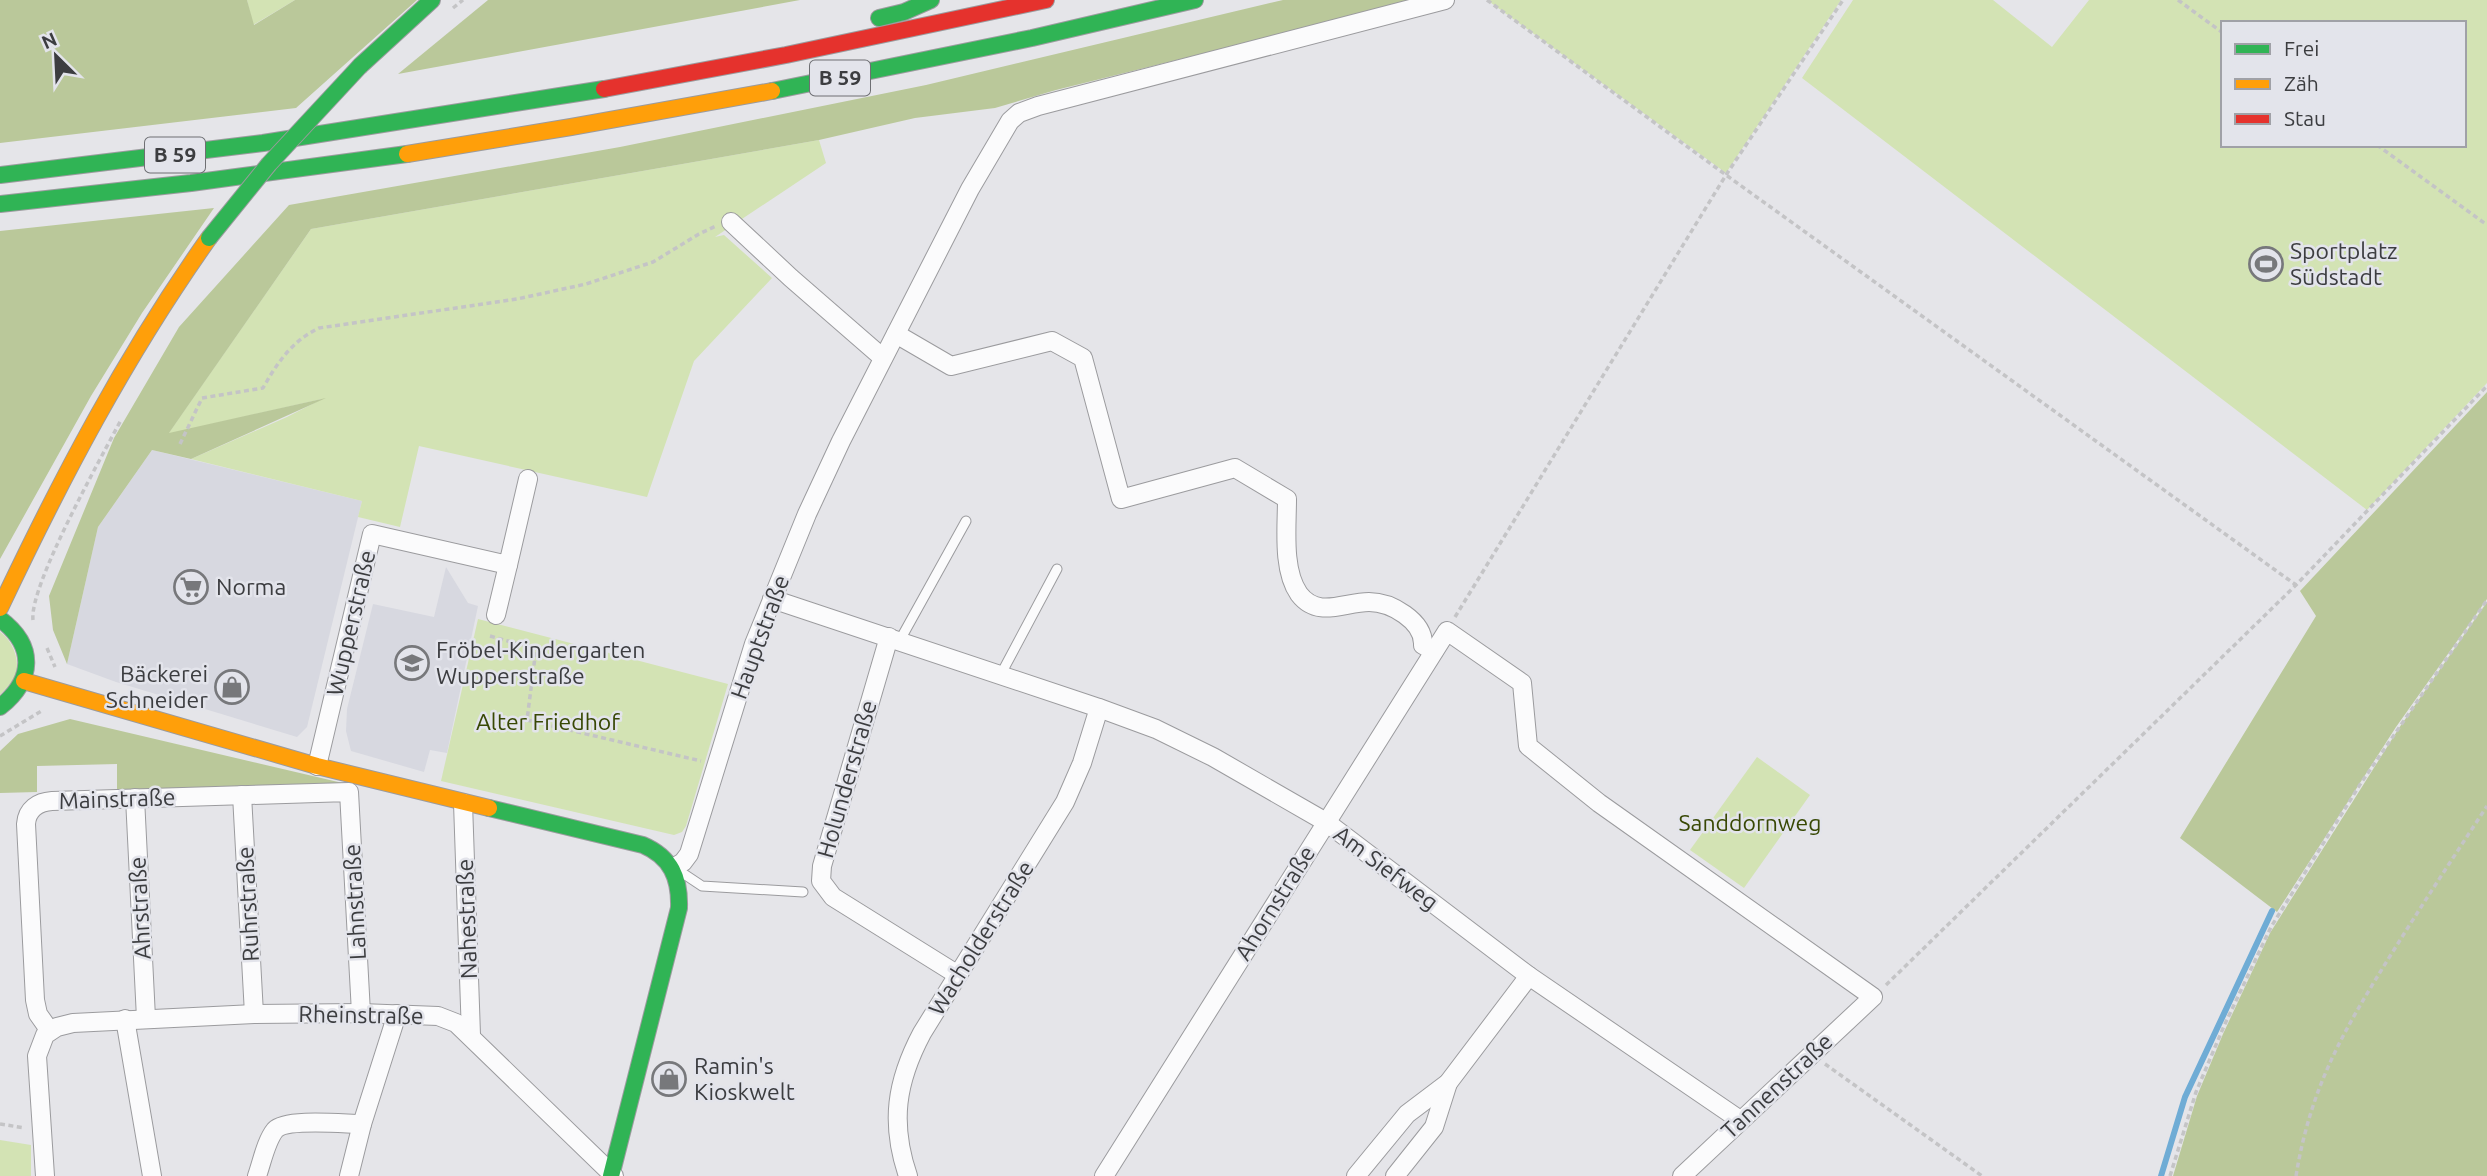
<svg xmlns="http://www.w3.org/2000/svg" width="2487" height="1176" viewBox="0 0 2487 1176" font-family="Ubuntu,sans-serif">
<rect width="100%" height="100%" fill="#e5e5e9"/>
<g fill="#d7d8e0">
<polygon points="152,450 362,501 307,727 297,737 116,682 67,664 98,527"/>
<polygon points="446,567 468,603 478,606 447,753 430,750 424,772 351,751 346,731 347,709 373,604 434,617"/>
</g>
<g fill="#d3e3b4" fill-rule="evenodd">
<polygon points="247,0 295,0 253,25"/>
<polygon points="1487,0 1841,0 1726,173"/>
<path d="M 1853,0 L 1993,0 L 2052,47 L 2089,0 L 2487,0 L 2487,383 L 2367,510 L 1802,78 ZM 2223,23 L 2464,23 L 2464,145 L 2223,145 Z"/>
<polygon points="819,140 826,163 715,237 724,235 772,278 694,361 647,497 419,446 400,527 358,517 362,501 191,459 287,417 322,399 168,434 311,229"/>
<polygon points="478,619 728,684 686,826 682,832 674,835 441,781"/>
<path d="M 0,632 C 13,641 21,661 15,677 C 12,683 4,690 0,695 Z"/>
<polygon points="1757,757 1810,795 1744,888 1690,850"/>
<polygon points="0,1140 31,1145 31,1176 0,1176"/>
</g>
<g fill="#bac89a">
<polygon points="0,0 247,0 254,25 295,0 417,0 296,108 0,143"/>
<polygon points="488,0 800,0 398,74"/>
<polygon points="1283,0 1418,0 1056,90 995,108 915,118 819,140 311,229 169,433 326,398 191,459 152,450 98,527 67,664 53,630 49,596 114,438 179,327 289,205 620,147 926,85"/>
<polygon points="214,208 142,313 91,396 0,559 0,231"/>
<polygon points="2487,392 2487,599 2396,727 2277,912 2180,838 2316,616 2300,591"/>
<polygon points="2487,602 2487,1176 2173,1176 2197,1096 2223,1034 2270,933 2399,728"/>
<polygon points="70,719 351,785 117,790 117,764 37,766 37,792 0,793 0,751 18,734"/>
</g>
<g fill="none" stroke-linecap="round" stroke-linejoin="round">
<polyline stroke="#6facd5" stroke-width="6" points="2161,1176 2185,1097 2272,911"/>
<g stroke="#9b9b9e" stroke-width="11">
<g id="lane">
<polyline points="900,640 966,521"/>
<polyline points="1001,674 1057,569"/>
<polyline points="681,872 702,886 803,892"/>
</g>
</g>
<g stroke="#9b9b9e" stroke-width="20">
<g id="street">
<polyline points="731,222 791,278 883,358"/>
<path d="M 896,334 L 951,366 L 1052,341 L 1083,358 L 1121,499 L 1235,468 L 1287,499 C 1287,527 1282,570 1299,594 C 1318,619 1344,602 1369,602 C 1391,602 1424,621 1423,645 L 1434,651"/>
<polyline points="772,599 1099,708 1156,729 1213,757 1326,822 1529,976 1740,1120"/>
<polyline points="496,615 508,565"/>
<polyline points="889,637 822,866 821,881 833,897 958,975"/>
<polyline points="317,766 372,534 508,565 528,479"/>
<polyline points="242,795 254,1014"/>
<polyline points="135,798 146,1018"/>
<polyline points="463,803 471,1035"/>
<polyline points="673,868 683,862 689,854 754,644 807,514 841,441 970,189 1010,121 1019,113 1038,106 1445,0"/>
<polyline points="125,1019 152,1176"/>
<path d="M 50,1031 L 38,1014 L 35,1000 L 26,824 C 27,809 38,802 52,801 L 349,792 L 361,1013"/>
<polyline points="45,1176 37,1056 45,1035 57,1027 73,1023 254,1014 361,1013 438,1016 456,1023 614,1176"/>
<path d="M 257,1176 C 262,1162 266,1141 275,1130 C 286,1118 345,1124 362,1124"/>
<polyline points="349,1176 362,1124 397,1014"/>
<path d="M 908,1176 C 890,1123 896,1082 922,1033 L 1065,802 L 1082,763 L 1099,708"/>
<polyline points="1104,1176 1447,631 1522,683 1528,746 1599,803 1873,997 1682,1176"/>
<polyline points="1356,1176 1407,1114 1448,1083 1529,976"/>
<polyline points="1395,1176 1434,1127 1448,1083"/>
</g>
</g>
<g stroke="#9b9b9e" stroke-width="18">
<g id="fast">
<polyline points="879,18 904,12 931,0"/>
<polyline points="360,66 432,0"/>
<polyline points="772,91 1032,38 1195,0"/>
<polyline points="0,175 263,143 604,89"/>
<polyline points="0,204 191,183 407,154"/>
<path d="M 0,619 C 36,646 34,680 0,707"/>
<path d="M 489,808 L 643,845 C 671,857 680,878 679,908 L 611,1176"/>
</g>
</g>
<g stroke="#9b9b9e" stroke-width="18">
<g id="slow">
<polyline points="407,154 571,127 772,91"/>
<path d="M 0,608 C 61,479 126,355 209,238"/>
<polyline points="24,681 317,766 489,808"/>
</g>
</g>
<g stroke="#9b9b9e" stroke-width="18">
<polyline id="jam" points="604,89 786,55 1046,0"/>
</g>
<g stroke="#c4c4c6" stroke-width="3.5" stroke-dasharray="5 3.5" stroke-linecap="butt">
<polyline points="1487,0 1726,175 2296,585"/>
<polyline points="2178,0 2223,33"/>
<polyline points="453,8 463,0"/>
<polyline points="2377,145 2487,225"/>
<path d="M 180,444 L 202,398 L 263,388 C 277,363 292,341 319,328 L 517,299 L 586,284 L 653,262 L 699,234 L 716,226"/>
<polyline points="1455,617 1726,175 1843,0"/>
<path d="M 33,620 C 29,586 102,456 121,420"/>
<polyline points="490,636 536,649 527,720 701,761"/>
<polyline points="47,648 55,667"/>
<polyline points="0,736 43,710"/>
<polyline points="1886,985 2296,585 2487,386"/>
<polyline points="1825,1064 1982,1176"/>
<polyline points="0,1124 25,1128"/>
<polyline points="2170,1176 2196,1092 2224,1026 2271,927 2361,783 2487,600"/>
<path d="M 2296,1176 C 2311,1085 2344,1030 2392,953 C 2423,903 2455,855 2487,806"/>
</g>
<use href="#lane" stroke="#fbfbfc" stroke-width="9"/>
<use href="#street" stroke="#fbfbfc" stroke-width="18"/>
<use href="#fast" stroke="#30b455" stroke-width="16"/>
<use href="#slow" stroke="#ff9f0a" stroke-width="16"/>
<use href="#jam" stroke="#e5322d" stroke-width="16"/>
<g stroke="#9b9b9e" stroke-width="18" stroke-linecap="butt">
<polyline id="fast-bridge" points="209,238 269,164 360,66"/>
</g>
<use href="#fast-bridge" stroke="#30b455" stroke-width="16"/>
</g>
<defs>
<g id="stadium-ring" transform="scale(1.75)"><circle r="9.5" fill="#e3e4eb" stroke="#77787b" stroke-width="1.5"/><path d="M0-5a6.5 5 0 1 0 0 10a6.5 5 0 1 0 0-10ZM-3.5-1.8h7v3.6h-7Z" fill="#77787b"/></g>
<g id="supermarket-ring" transform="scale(1.75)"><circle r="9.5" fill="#e3e4eb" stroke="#77787b" stroke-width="1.5"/><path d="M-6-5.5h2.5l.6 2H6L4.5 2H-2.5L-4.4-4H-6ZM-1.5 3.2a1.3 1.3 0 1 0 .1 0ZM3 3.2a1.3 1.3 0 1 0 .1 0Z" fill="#77787b"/></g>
<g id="school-ring" transform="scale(1.75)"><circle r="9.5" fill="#e3e4eb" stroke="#77787b" stroke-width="1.5"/><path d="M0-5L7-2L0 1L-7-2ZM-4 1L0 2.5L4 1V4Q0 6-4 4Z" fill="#77787b"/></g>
<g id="shop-ring" transform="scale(1.75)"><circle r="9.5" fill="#e3e4eb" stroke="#77787b" stroke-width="1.5"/><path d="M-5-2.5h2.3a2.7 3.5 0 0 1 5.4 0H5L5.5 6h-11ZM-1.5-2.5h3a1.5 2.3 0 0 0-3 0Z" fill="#77787b"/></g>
</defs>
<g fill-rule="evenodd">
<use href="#stadium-ring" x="2266" y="264"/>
<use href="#supermarket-ring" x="191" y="587"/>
<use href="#school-ring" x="412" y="663"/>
<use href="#shop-ring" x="232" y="687"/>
<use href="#shop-ring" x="669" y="1079"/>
</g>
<g text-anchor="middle" stroke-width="5" stroke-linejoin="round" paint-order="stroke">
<g fill="#e3e4eb" stroke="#6e6f73" stroke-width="2">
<rect x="810" y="60.5" width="60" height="35" rx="5"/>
<rect x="145" y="137.5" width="60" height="35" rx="5"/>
</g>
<g font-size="21" font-weight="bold" fill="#3c3d40">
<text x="840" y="85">B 59</text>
<text x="175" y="162">B 59</text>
</g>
<g font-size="23" fill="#3c3d40" stroke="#e3e4eb" text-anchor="start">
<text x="2290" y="259">Sportplatz<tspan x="2290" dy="26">Südstadt</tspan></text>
<text x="216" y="595">Norma</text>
<text x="436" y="658">Fröbel-Kindergarten<tspan x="436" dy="26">Wupperstraße</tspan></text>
<text x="208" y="682" text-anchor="end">Bäckerei<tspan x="208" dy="26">Schneider</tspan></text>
<text x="694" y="1074">Ramin's<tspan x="694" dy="26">Kioskwelt</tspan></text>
</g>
<g font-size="23" fill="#3c3d40" stroke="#e3e4eb">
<text transform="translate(351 623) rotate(-77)" y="8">Wupperstraße</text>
<text transform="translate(760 637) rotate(-70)" y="8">Hauptstraße</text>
<text transform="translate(847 779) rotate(-74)" y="8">Holunderstraße</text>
<text transform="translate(117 799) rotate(-2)" y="8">Mainstraße</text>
<text transform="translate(1386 868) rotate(37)" y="8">Am Siefweg</text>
<text transform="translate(355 902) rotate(-93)" y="8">Lahnstraße</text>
<text transform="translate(1275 903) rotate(-58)" y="8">Ahornstraße</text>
<text transform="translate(248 904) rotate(-93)" y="8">Ruhrstraße</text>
<text transform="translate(140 908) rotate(-93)" y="8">Ahrstraße</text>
<text transform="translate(467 919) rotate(-92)" y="8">Nahestraße</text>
<text transform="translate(981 938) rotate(-58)" y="8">Wacholderstraße</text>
<text transform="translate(361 1015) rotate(1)" y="8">Rheinstraße</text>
<text transform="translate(1777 1086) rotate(-43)" y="8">Tannenstraße</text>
</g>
<g font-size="23" fill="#384804" stroke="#e3e4eb">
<text x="548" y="730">Alter Friedhof</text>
<text x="1750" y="831">Sanddornweg</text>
</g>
</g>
<rect x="2221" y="21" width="245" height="126" fill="#e3e4eb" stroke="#a0a1a7" stroke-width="2"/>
<rect x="2235" y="44" width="35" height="10" fill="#30b455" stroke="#a0a1a7" stroke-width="2"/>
<text x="2284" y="56" font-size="21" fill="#3c3d40">Frei</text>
<rect x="2235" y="79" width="35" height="10" fill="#ff9f0a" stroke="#a0a1a7" stroke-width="2"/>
<text x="2284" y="91" font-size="21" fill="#3c3d40">Zäh</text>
<rect x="2235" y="114" width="35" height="10" fill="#e5322d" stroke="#a0a1a7" stroke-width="2"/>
<text x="2284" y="126" font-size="21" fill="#3c3d40">Stau</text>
<g transform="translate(56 56) rotate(336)" stroke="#e3e4eb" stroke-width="5" paint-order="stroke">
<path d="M0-5L12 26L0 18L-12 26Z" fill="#3c3d40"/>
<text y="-10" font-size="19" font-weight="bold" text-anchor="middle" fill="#3c3d40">N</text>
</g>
</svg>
